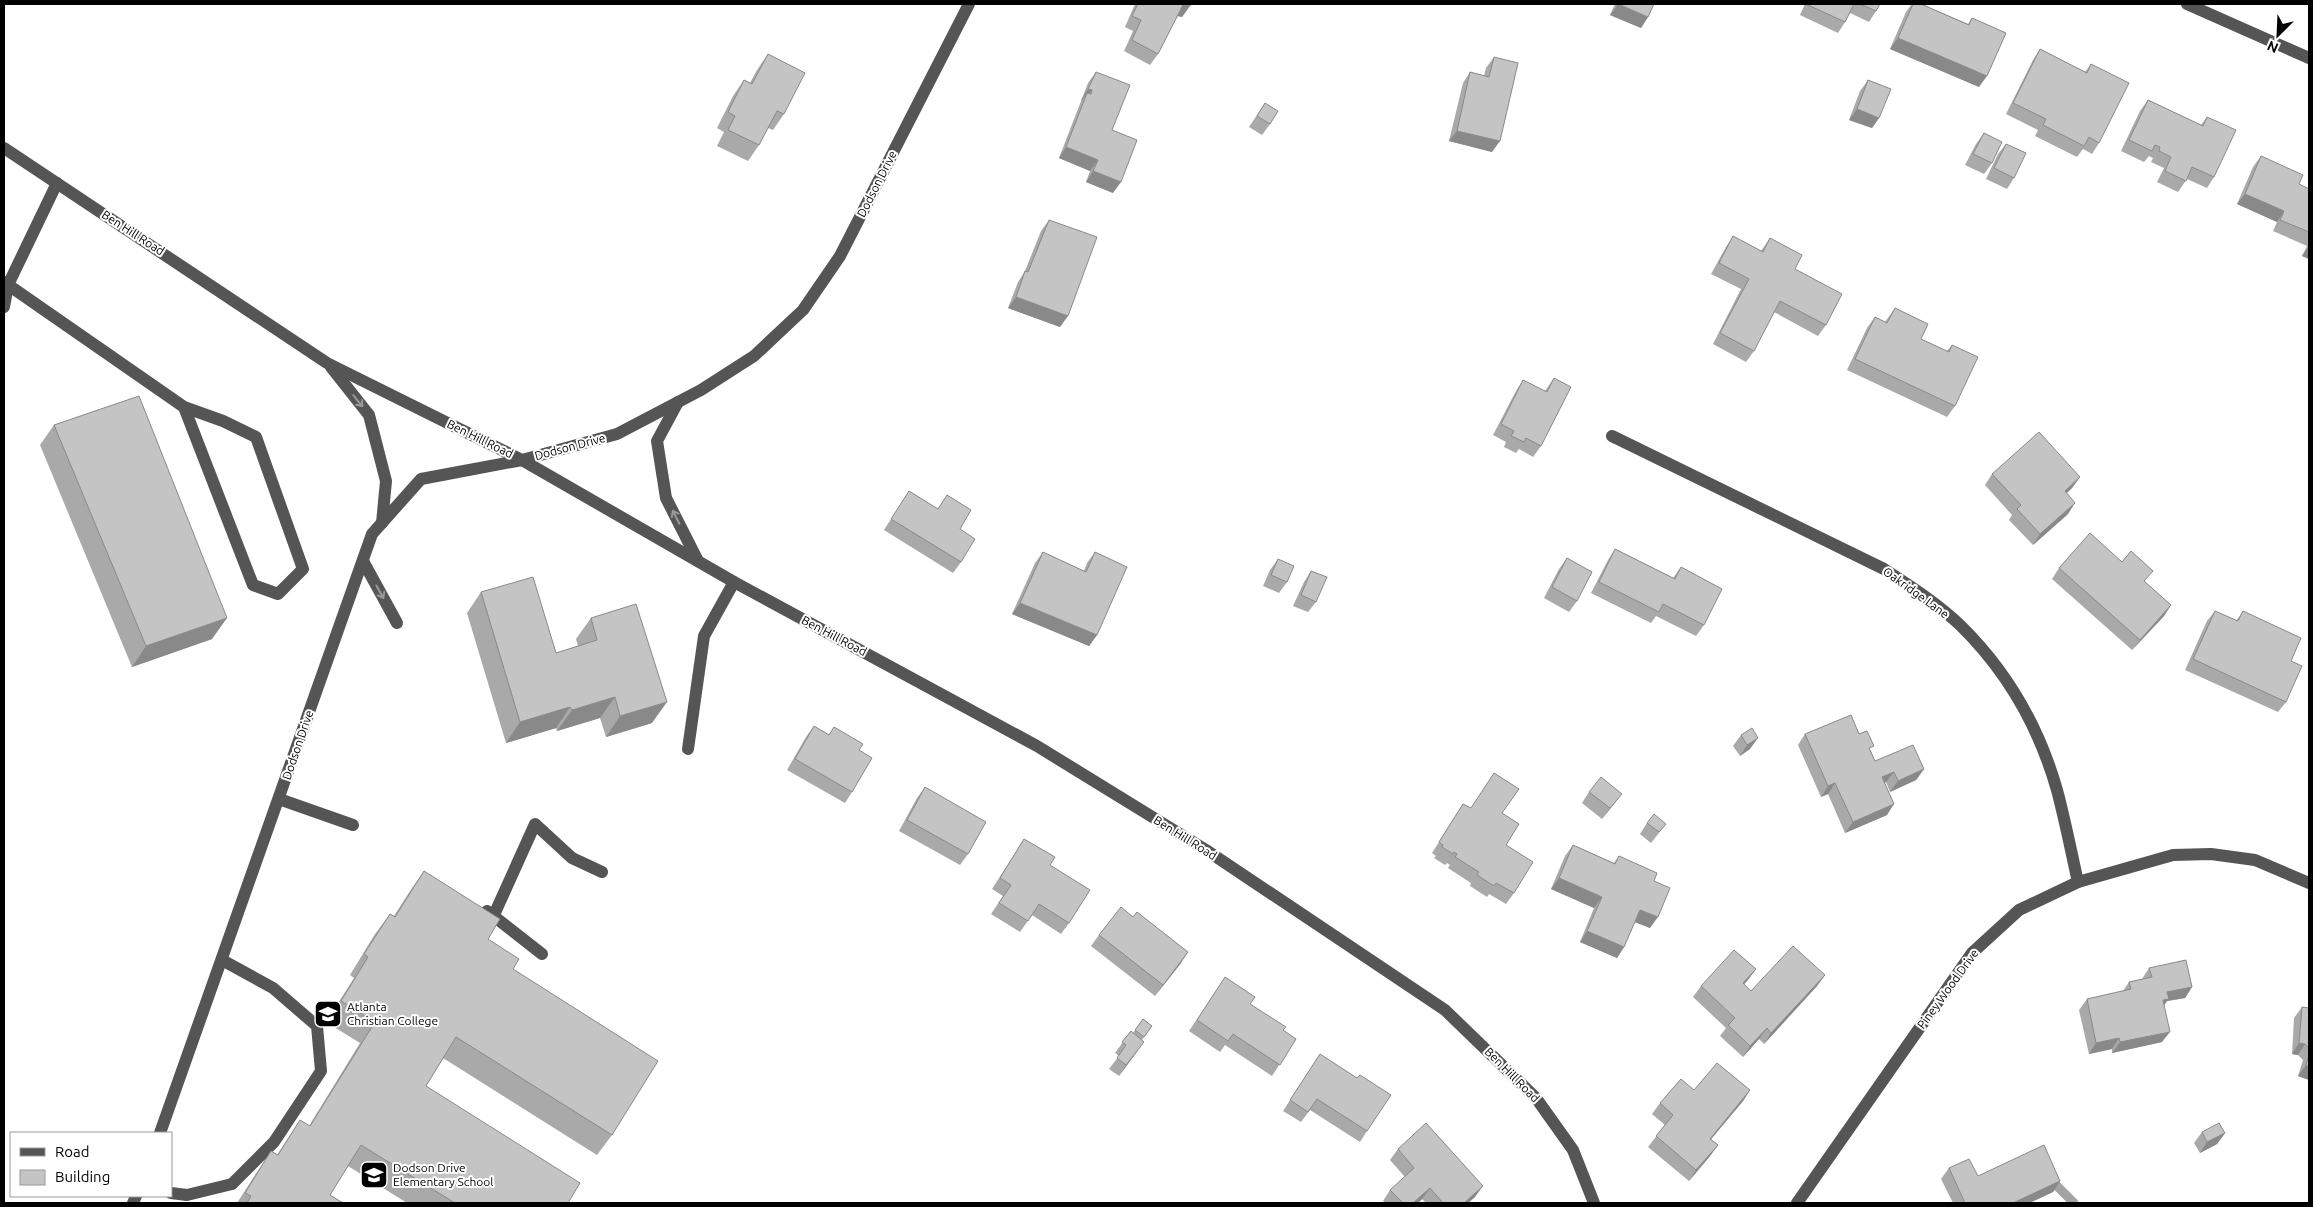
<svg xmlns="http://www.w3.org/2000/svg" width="2313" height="1207" viewBox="0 0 2313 1207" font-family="Ubuntu,sans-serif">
<rect width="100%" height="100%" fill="#fff"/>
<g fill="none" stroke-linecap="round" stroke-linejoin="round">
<polyline stroke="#a3a3a3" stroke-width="9" points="2049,1178 2074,1203"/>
<g stroke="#555" stroke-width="12">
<polyline points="2187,4 2309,58"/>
<polyline points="4,148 327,363 522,460 734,582 1037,746 1206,850 1445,1010 1536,1098 1573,1150 1594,1203"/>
<polyline points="4,282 184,407 223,421 256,437 303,569 278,594 253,585 184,407"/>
<polyline points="4,307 8,285 57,183"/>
<polyline points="331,367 369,415 386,481 382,523"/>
<polyline points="678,402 657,441 666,498 698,561"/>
<path d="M 1612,436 L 1884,569 C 1910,586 1937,603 1960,625 C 2006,670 2039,727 2057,790 C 2065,820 2071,851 2078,882"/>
<polyline points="363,561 397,623"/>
<polyline points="688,749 704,636 734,582"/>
<polyline points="279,799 353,825"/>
<polyline points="487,911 542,954"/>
<polyline points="494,915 535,824 572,858 602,872"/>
<polyline points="160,1133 372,534 421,479 522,460 617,434 701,390 754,356 803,310 840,256 969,4"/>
<polyline points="171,1193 187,1195 232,1184 274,1142 321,1071 317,1026 273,988 222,960"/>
<polyline points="133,1203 136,1196"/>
<polyline points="1797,1203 1972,953 2019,910 2078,882 2173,855 2211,854 2255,860 2309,883"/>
</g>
</g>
<g fill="#a9a9a9">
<polygon points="1135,4 1191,4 1182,17 1177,16 1158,54 1150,65 1124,51 1133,31 1125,27"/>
<polygon points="1615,4 1654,4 1648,17 1641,28 1610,15"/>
<polygon points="1805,4 1880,4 1876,11 1869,22 1850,13 1845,22 1838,33 1800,15"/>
<polygon points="1912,4 1921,4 1968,24 1972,18 1979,87 1890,49 1906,12"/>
<polygon points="2040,49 2085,72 2091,64 2099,143 2092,154 2083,149 2077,157 2035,136 2038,130 2006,114 2033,60"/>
<polygon points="768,54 784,114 773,130 768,128 759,145 748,161 717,146 724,132 717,128 733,96 744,80 750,83 757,70"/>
<polygon points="1494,57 1492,152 1449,141 1463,83 1470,72 1484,76 1486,68"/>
<polygon points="1096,72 1112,130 1113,193 1086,182 1090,171 1059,158 1088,83"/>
<polygon points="1868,80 1879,118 1872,128 1849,120 1860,91"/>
<polygon points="2148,100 2201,125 2207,117 2214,177 2207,188 2187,179 2178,192 2157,182 2164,168 2151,162 2153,158 2149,156 2144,162 2121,151 2140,111"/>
<polygon points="1265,103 1270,124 1262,135 1249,127"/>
<polygon points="1984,133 1992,163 1984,174 1965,165 1976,144"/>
<polygon points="2006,144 2014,178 2007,189 1986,179 1998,154"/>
<polygon points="2261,156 2299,184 2309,189 2309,259 2302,256 2307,246 2273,231 2277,222 2237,204 2253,167"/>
<polygon points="1049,220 1060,327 1008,308 1018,282 1025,271 1041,231"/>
<polygon points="1733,236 1761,251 1770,238 1795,269 1826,325 1818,336 1774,312 1754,351 1746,362 1713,344 1741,289 1711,274 1726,247"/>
<polygon points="1895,308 1921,339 1947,351 1952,345 1955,406 1947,417 1847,370 1867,328 1875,317 1885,322"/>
<polygon points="1554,378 1541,446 1533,457 1519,449 1516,453 1504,447 1506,442 1493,435 1516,391 1523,380 1545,391"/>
<polygon points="54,425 212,639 132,667 40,445"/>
<polygon points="1992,474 2080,477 2072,488 2067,493 2068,514 2033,545 2009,520 2012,515 1985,485"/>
<polygon points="909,491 938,509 947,495 960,529 961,562 953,573 884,530"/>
<polygon points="1615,549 1673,578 1681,567 1704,625 1696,636 1656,616 1651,623 1591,593 1608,560"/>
<polygon points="1043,552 1084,571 1087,563 1095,552 1097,635 1089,646 1012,614 1035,563"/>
<polygon points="1567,558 1577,601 1569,612 1544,598 1559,569"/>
<polygon points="1278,559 1287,582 1279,593 1263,586 1270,570"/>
<polygon points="2059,568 2145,582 2171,605 2164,616 2132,650 2052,579"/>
<polygon points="1311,571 1316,602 1308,612 1293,606 1304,582"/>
<polygon points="481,592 556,653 578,646 576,639 591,618 652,723 606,737 600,718 557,731 556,728 506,743 467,613"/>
<polygon points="2215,611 2236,621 2243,611 2291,661 2286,702 2278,712 2185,670 2207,621"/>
<polygon points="814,726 829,735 834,727 852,792 845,803 787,770 806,737"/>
<polygon points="1805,734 1859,734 1871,751 1875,761 1924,769 1916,780 1890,792 1886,782 1885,783 1887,815 1845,833 1828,794 1821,797 1798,745"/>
<polygon points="1741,735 1750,749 1740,756 1733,746"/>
<polygon points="925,787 968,854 960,865 899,831 917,798"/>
<polygon points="1589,792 1614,804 1602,819 1582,803"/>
<polygon points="1463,804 1471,808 1502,813 1506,845 1514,893 1506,904 1489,894 1487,897 1470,886 1471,883 1448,868 1450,865 1447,863 1445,865 1434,858 1436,856 1432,853"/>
<polygon points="1647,823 1666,824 1651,843 1640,834"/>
<polygon points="1024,839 1050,865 1069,923 1061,934 1032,915 1020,932 991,914 1003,896 992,889"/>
<polygon points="1573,845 1614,863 1619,856 1654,881 1650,928 1635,922 1624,947 1617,958 1580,942 1594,908 1551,889 1565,856"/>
<polygon points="424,871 488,939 513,969 612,1135 597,1155 443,1058 426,1086 568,1203 407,1203 348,1166 330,1195 343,1203 237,1203 257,1172 271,1151 277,1155 300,1120 309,1126 360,1043 326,1022 354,978 350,975 375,934 390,914 394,916 410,891"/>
<polygon points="1099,935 1181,963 1155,996 1091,946"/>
<polygon points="2149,968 2192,987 2185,998 2167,1001 2164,1005 2162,1042 2112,1053 2112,1049 2089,1054 2079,1010 2087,999 2123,991 2129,982 2142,979"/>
<polygon points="1756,969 1744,984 1751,991 1825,975 1817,986 1764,1044 1759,1039 1743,1057 1720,1036 1726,1028 1693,997 1701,986"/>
<polygon points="1218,988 1250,1004 1283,1030 1296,1039 1272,1076 1225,1045 1220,1052 1189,1031"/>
<polygon points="2302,1007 2309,1008 2309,1080 2298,1076 2303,1060 2298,1055 2292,1054 2294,1018"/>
<polygon points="1143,1019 1152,1026 1142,1040 1136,1053 1119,1076 1109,1069 1119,1056 1115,1053 1131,1031 1133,1033"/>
<polygon points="1320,1054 1367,1131 1360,1142 1310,1110 1301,1122 1283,1111"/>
<polygon points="1694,1090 1750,1090 1743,1101 1711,1139 1718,1145 1710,1156 1689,1181 1648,1147 1665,1125 1652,1114 1660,1103"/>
<polygon points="2202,1132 2225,1133 2217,1144 2200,1153 2194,1143"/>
<polygon points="1398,1149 1475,1197 1468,1203 1426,1203 1422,1199 1418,1203 1385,1203 1383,1201 1390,1190 1405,1177 1390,1160"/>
<polygon points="1949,1168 1978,1176 2060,1181 2053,1192 2029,1203 1953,1203 1941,1179"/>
</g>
<g fill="#898989">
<polygon points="1618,4 1648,17 1641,28 1610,15"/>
<polygon points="1183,5 1190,6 1182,17 1175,15"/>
<polygon points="1898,38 1987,76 1979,87 1890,49"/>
<polygon points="1088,89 1092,90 1084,101 1087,93 1082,100 1081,100"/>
<polygon points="1857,109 1879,118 1872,128 1849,120"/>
<polygon points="1457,131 1500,141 1492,152 1449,141"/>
<polygon points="1066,147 1098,160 1090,171 1059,158"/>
<polygon points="1093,171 1121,182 1113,193 1086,182"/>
<polygon points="2245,194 2284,211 2277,222 2237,204"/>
<polygon points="2309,246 2309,259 2302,256"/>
<polygon points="1016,297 1068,316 1060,327 1008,308"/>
<polygon points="2080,477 2072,488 2057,502 2065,491"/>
<polygon points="2075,503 2068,514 2033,545 2040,534"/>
<polygon points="1020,603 1097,635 1089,646 1012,614"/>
<polygon points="2171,605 2164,616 2132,650 2140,640"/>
<polygon points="227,618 212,639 132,667 146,646"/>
<polygon points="615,697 600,718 557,731 572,710"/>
<polygon points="667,702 652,723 606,737 620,716"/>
<polygon points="570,707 556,728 506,743 520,722"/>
<polygon points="1758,738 1750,749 1740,756 1747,745"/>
<polygon points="1924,769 1916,780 1890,792 1898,781"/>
<polygon points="1894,772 1886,782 1874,787 1882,777"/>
<polygon points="1835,783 1828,794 1821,797 1828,786"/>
<polygon points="1622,794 1602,819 1610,808"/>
<polygon points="1894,804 1887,815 1845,833 1853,822"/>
<polygon points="1559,878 1602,897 1594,908 1551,889"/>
<polygon points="1640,910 1658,917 1650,928 1632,921"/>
<polygon points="1587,931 1624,947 1617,958 1580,942"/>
<polygon points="1188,952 1181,963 1155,996 1163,985"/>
<polygon points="1756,969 1748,980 1735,994 1743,983"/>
<polygon points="1825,975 1817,986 1764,1044 1771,1033"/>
<polygon points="2192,987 2185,998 2167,1001 2161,1010 2156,1011 2167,992"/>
<polygon points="1767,1028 1759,1039 1743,1057 1750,1046"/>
<polygon points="2170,1032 2162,1042 2112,1053 2120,1042"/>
<polygon points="2119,1038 2112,1049 2089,1054 2096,1043"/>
<polygon points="1144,1042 1136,1053 1119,1076 1126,1065"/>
<polygon points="2299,1043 2305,1044 2298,1055 2292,1054"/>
<polygon points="2306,1065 2309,1066 2309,1080 2298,1076"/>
<polygon points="1750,1090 1743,1101 1702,1150 1710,1139"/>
<polygon points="2225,1133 2217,1144 2200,1153 2207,1142"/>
<polygon points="1718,1145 1710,1156 1689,1181 1696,1170"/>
<polygon points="2060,1181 2053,1192 2029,1203 2013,1203"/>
<polygon points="1483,1186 1475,1197 1468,1203 1464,1203"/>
<polygon points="1430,1188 1422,1199 1418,1203 1413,1203"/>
</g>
<g fill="#c4c4c4" stroke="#898989">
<polygon points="1138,4 1191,4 1190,6 1183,5 1158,54 1132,40 1141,20 1132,16"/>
<polygon points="1618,4 1654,4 1648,17"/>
<polygon points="1808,4 1854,4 1845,22 1808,5"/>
<polygon points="1860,4 1880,4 1876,11"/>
<polygon points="1913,4 1921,4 1969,25 1972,18 2006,33 1987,76 1898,38"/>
<polygon points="2040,49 2087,73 2091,64 2129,83 2099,143 2089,137 2084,146 2043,125 2046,119 2013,103"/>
<polygon points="768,54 805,73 784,114 777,111 759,145 728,130 735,116 728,112 744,80 752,84"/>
<polygon points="1494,57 1518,63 1500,141 1457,131 1470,72 1489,77"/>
<polygon points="1096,72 1130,85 1112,130 1137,140 1121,182 1093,171 1098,160 1066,147 1087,93 1091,94 1092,90 1088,89"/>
<polygon points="1868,80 1891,89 1879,118 1857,109"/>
<polygon points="2148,100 2203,126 2207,117 2236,130 2214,177 2192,167 2186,181 2165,171 2171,157 2159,151 2160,147 2155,145 2152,151 2129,140"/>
<polygon points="1265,103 1278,111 1270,124 1257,116"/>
<polygon points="1984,133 2002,142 1992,163 1973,154"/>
<polygon points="2006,144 2026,153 2014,178 1994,168"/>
<polygon points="2261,156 2303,175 2299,184 2309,189 2309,232 2280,220 2284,211 2245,194"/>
<polygon points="1049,220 1097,237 1068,316 1016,297 1025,271 1028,272"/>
<polygon points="1733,236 1763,252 1770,238 1802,255 1795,269 1842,294 1826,325 1780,301 1754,351 1720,333 1749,279 1719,263"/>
<polygon points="1895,308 1928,324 1921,339 1949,352 1952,345 1978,357 1955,406 1855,359 1875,317 1887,323"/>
<polygon points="1554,378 1571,387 1541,446 1526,438 1524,442 1511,436 1514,431 1501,424 1523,380 1547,392"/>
<polygon points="139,396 227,618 146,646 54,425"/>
<polygon points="2039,432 2080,477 2065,491 2075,503 2040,534 2017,509 2021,505 1992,474"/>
<polygon points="909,491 938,509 947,495 971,510 960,529 975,539 961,562 891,519"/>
<polygon points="2090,533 2122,562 2131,551 2153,571 2144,581 2171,605 2140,640 2059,568"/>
<polygon points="1615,549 1675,579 1681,567 1722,589 1704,625 1663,604 1659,612 1599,582"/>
<polygon points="1043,552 1086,572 1095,552 1127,567 1097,635 1020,603"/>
<polygon points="1567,558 1592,572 1577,601 1552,587"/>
<polygon points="1278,559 1294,566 1287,582 1271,575"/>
<polygon points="1311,571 1327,577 1316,602 1301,595"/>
<polygon points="533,577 556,653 597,640 591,618 636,604 667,702 620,716 615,697 572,710 570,707 520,722 481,592"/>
<polygon points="2215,611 2238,621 2243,611 2301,638 2291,661 2302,666 2286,702 2193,659"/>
<polygon points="1851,715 1859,734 1867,731 1874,746 1869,748 1875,761 1913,745 1924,769 1898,781 1894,772 1882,777 1894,804 1853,822 1835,783 1828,786 1805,734"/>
<polygon points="814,726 829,735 834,727 863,744 859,750 872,758 852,792 795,759"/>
<polygon points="1752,728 1758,738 1747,745 1741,735"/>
<polygon points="1494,773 1519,789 1502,813 1519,824 1506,845 1533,862 1514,893 1496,883 1494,886 1477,875 1479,872 1455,857 1457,854 1454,852 1453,854 1442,847 1443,845 1439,842 1463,804 1471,808"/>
<polygon points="1601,777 1622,794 1610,808 1589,792"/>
<polygon points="925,787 986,822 968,854 907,820"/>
<polygon points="1654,814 1666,824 1659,832 1647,823"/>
<polygon points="1024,839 1055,857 1050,865 1090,890 1069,923 1039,904 1028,921 999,903 1011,885 1000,878"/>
<polygon points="1573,845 1615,864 1619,856 1657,873 1654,881 1670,888 1658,917 1640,910 1624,947 1587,931 1602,897 1559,878"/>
<polygon points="424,871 500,919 488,939 519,959 513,969 658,1061 612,1135 456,1037 426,1086 580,1183 568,1203 455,1203 361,1145 330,1195 343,1203 247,1203 251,1196 245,1193 271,1151 278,1155 300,1120 310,1126 375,1022 341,1001 368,957 364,954 390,914 395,917"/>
<polygon points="1121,907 1133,917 1137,912 1188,952 1163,985 1099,935"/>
<polygon points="1793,946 1825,975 1771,1033 1767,1028 1750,1046 1728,1025 1735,1018 1701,986 1734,950 1756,969 1743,983 1751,991"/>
<polygon points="2186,960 2192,987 2167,992 2169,999 2163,1000 2170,1032 2120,1042 2119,1038 2096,1043 2087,999 2131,989 2129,982 2152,977 2149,968"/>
<polygon points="1225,977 1255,997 1250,1004 1286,1027 1283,1030 1296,1039 1280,1065 1233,1034 1228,1041 1197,1020"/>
<polygon points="2302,1007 2309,1008 2309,1048 2305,1044 2299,1043"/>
<polygon points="1143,1019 1152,1026 1144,1037 1135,1030"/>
<polygon points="1131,1031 1144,1042 1126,1065 1117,1058 1126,1045 1122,1042"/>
<polygon points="1320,1054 1357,1078 1360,1075 1391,1095 1367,1131 1317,1099 1308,1112 1290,1100"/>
<polygon points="2309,1054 2309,1066 2306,1065"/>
<polygon points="1717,1063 1750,1090 1710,1139 1718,1145 1696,1170 1656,1136 1673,1115 1660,1103 1681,1079 1694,1090"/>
<polygon points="1426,1123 1483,1186 1464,1203 1443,1203 1430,1188 1413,1203 1403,1203 1390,1190 1414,1168 1398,1149"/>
<polygon points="2219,1123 2225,1133 2207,1142 2202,1132"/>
<polygon points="2044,1145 2060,1181 2013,1203 1965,1203 1949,1168 1969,1159 1978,1176"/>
</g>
<defs><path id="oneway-shaft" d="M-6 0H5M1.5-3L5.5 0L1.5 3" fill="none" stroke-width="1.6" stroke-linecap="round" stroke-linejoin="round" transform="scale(1.25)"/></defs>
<g stroke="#999">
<use href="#oneway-shaft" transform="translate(358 401) rotate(51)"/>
<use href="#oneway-shaft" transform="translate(676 517) rotate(-117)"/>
<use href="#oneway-shaft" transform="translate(380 592) rotate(61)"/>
</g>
<defs>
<g id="school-square" transform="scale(1.4375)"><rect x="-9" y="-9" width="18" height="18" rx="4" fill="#000" stroke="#fff"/><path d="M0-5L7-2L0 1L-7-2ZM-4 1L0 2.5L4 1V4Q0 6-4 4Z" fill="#fff"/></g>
</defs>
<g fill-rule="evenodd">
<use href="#school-square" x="328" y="1014"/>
<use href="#school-square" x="374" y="1175"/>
</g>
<g text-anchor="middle" stroke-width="4" stroke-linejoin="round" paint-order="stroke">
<g font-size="12" fill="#000" stroke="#fff">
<text transform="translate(877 184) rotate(-63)" y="4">Dodson Drive</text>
<text transform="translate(133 233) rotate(33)" y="4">Ben Hill Road</text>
<text transform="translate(480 439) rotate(26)" y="4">Ben Hill Road</text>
<text transform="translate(570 447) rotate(-15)" y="4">Dodson Drive</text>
<text transform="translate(1916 593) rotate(36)" y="4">Oakridge Lane</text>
<text transform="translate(834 636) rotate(28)" y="4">Ben Hill Road</text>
<text transform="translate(298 745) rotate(-71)" y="4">Dodson Drive</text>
<text transform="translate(1185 838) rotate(32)" y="4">Ben Hill Road</text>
<text transform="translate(1948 989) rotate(-54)" y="4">Piney Wood Drive</text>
<text transform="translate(1512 1075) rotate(45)" y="4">Ben Hill Road</text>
</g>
<g font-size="12" fill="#000" stroke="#fff" text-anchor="start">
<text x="347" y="1011">Atlanta<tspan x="347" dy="14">Christian College</tspan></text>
<text x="393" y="1172">Dodson Drive<tspan x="393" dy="14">Elementary School</tspan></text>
</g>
</g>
<rect width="2313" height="1207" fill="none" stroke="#000000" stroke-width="10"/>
<rect x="10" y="1132" width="162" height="65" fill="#ffffff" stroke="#999999"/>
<rect x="20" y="1148" width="25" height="8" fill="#555555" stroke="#999999"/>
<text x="55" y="1157" font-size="15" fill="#000000">Road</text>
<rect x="20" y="1170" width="25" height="15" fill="#c4c4c4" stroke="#999999"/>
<text x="55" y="1182" font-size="15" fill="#000000">Building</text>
<g transform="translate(2278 35) rotate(204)" stroke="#ffffff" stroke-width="4" paint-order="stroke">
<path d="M0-4L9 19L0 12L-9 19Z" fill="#000000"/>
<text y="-8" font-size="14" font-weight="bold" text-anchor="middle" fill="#000000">N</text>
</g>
</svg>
